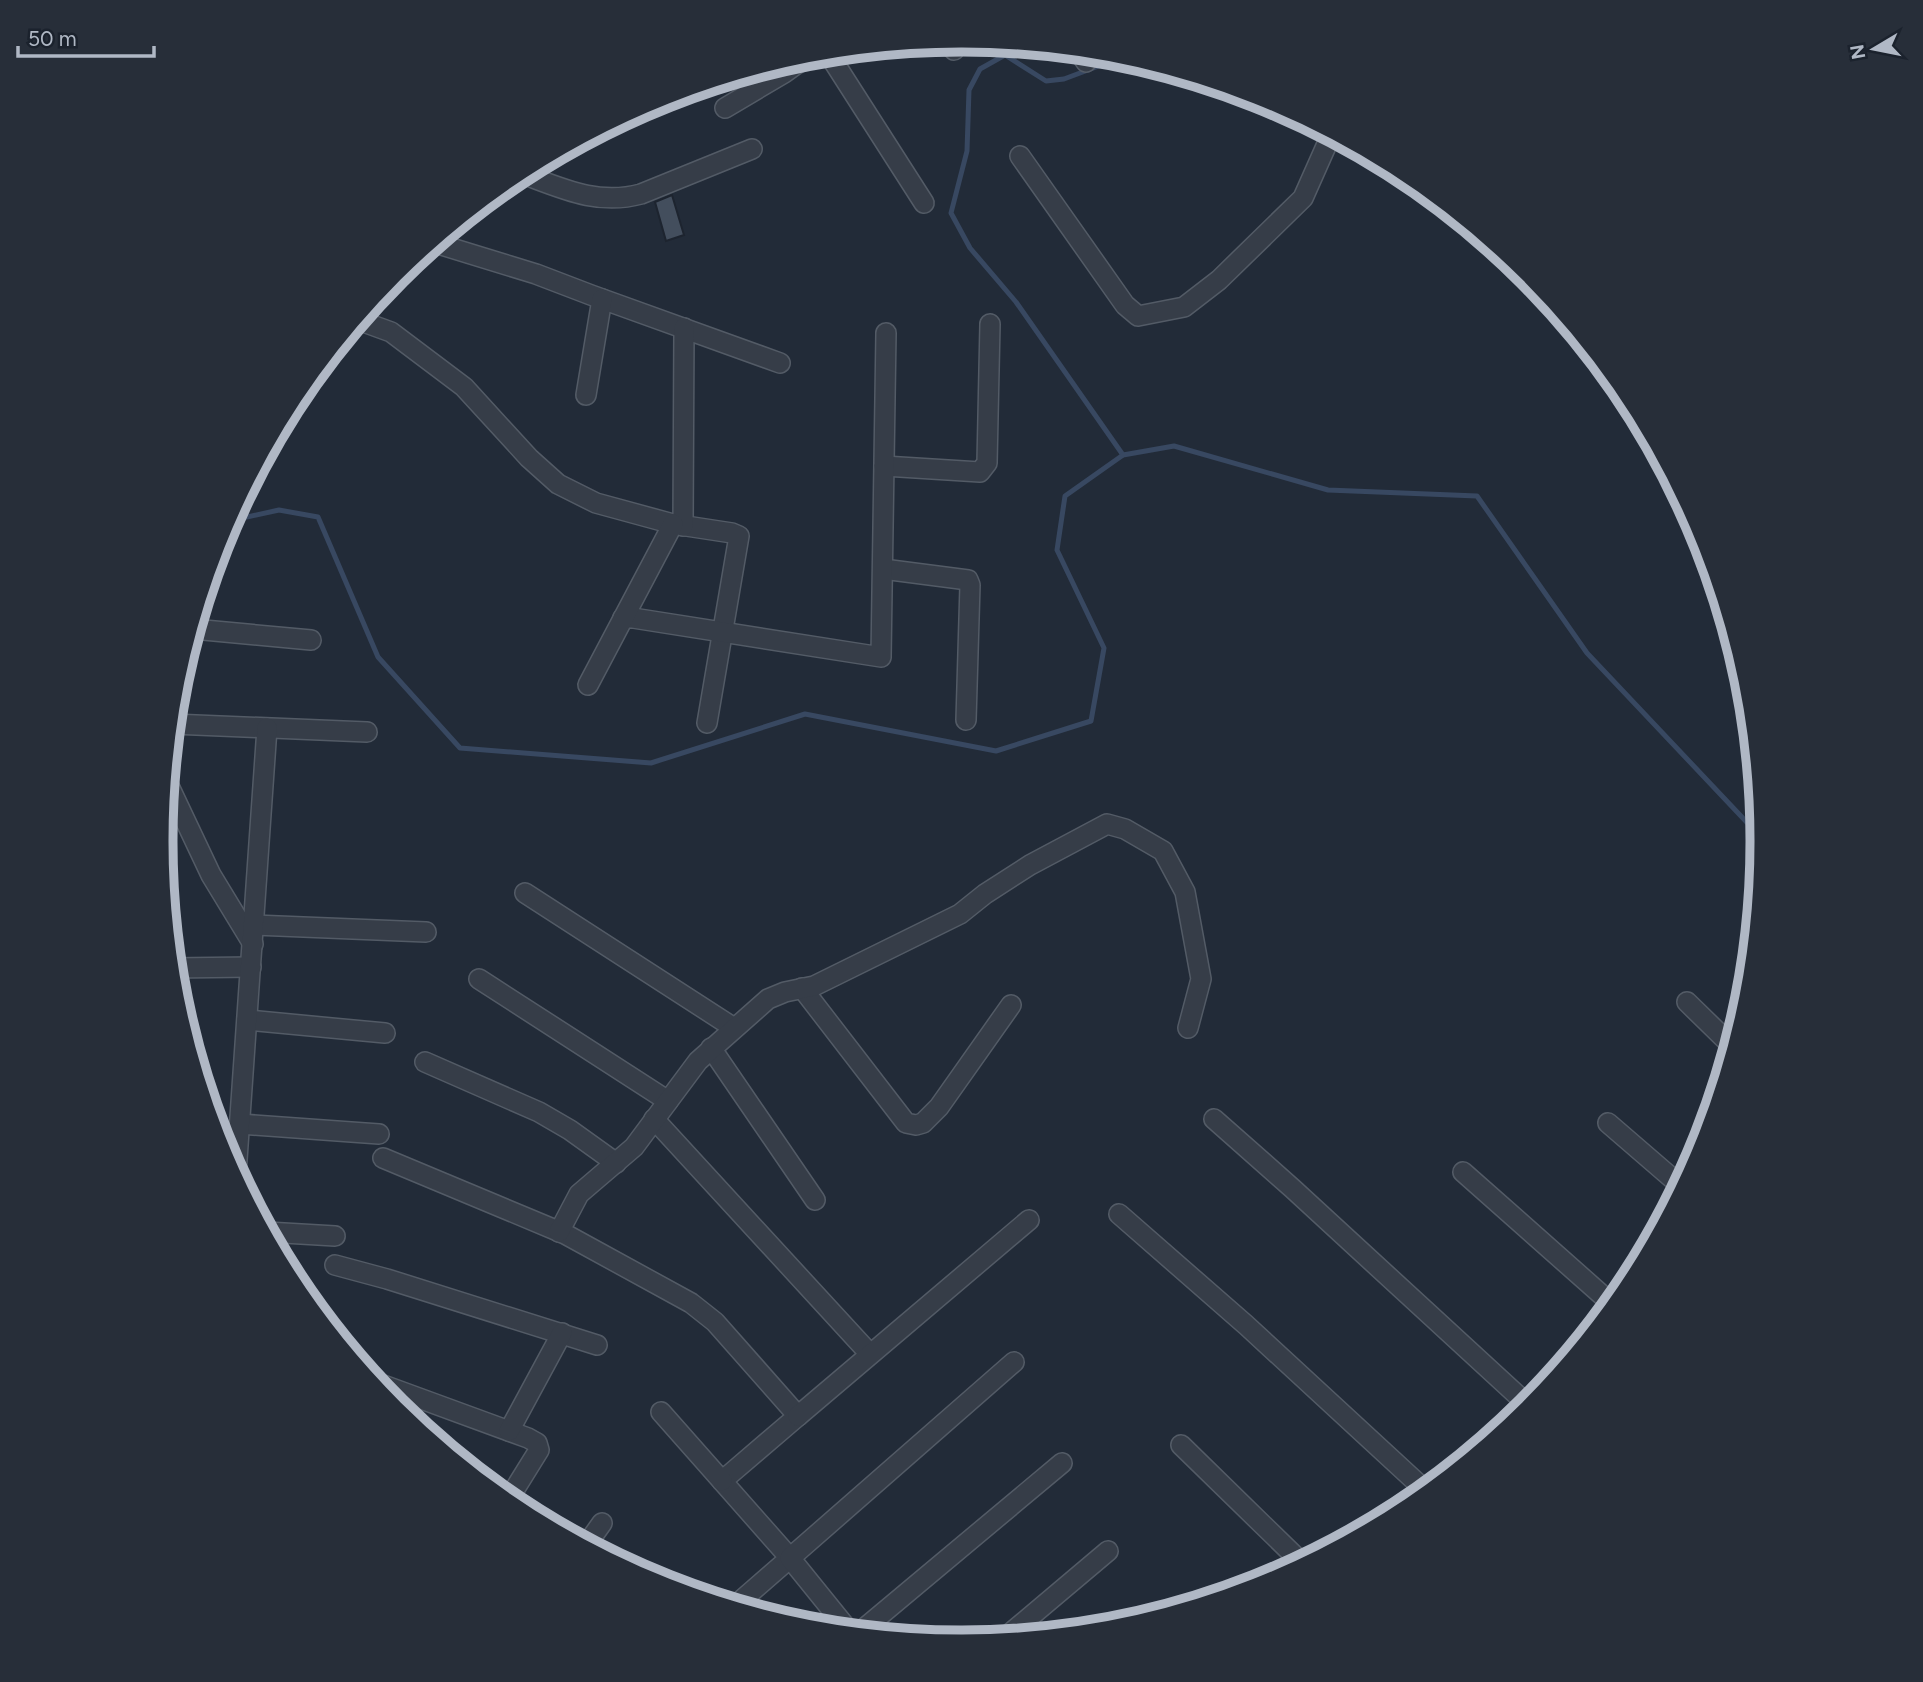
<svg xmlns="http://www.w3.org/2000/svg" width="1923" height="1682" viewBox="0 0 1923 1682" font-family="Figtree,sans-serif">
<rect width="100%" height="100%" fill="#222b38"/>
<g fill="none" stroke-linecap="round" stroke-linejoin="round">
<g stroke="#384861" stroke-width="5">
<polyline points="1105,54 1104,64 1064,79 1046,81 1005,55 980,69 969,90 967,151 951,213 970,248 1016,302 1123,455"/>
<polyline points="229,521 279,510 318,517 378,657 460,748 651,763 805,714 996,751 1091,721 1104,648 1057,550 1065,496 1123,455 1174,446 1328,490 1477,496 1587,653 1756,832 1761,830"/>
</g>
</g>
<polygon fill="#434e5d" stroke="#1d242f" stroke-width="2" points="672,195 684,235 666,241 655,202"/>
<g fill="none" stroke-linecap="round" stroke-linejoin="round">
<g stroke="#535b66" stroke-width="22">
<g id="minor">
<polyline points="947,42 954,50"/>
<polyline points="1079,52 1086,62"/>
<polyline points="828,53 924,203"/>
<polyline points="725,108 784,73 809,55"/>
<polyline points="1020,156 1125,305 1138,316 1184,307 1219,280 1303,198 1331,135"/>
<path d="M 520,173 C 561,188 597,206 641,194 L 752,149"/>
<polyline points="435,243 536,274 591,295 780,363"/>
<polyline points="358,320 391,332 464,387 529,458 558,484 596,503 673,524 732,533 739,536 707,723"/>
<polyline points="586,395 602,299"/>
<polyline points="884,466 980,472 987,463 990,324"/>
<polyline points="683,526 684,328"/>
<polyline points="883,569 968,580 970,585 966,720"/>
<polyline points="623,618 633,618 881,657 886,333"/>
<polyline points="193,629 311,640"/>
<polyline points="588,685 673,524"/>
<polyline points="172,724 367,732"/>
<polyline points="167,782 211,875 253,944"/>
<polyline points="525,893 734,1028"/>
<polyline points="254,925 426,932"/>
<polyline points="173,968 251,967"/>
<polyline points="479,979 668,1101"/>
<polyline points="802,988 906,1123 916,1125 923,1123 939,1107 1011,1005"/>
<polyline points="1687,1002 1732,1046"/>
<polyline points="247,1020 385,1033"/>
<polyline points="711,1048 815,1200"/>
<polyline points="425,1062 539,1112 570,1130 616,1163"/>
<polyline points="654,1119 870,1354"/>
<polyline points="1214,1119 1292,1188 1529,1406"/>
<polyline points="1608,1123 1681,1186"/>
<polyline points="240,1124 379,1134"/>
<polyline points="383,1158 565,1234 691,1303 715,1322 798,1416 722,1481 790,1558 736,1605"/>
<polyline points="1463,1172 1612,1304"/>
<polyline points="236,1174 267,728"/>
<polyline points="1119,1214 1246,1325 1426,1491"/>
<polyline points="267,1232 335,1236"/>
<polyline points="559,1232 579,1194 634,1147 698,1061 768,999 785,992 814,986 960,914 985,894 1030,865 1107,824 1125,829 1163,851 1185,892 1201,979 1188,1028"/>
<polyline points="335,1265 387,1279 597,1345"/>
<polyline points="375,1382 528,1438 537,1443 539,1450 508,1500"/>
<polyline points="661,1412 722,1481"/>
<polyline points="798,1416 1029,1220"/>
<polyline points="509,1431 562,1333"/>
<polyline points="1181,1445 1302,1563"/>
<polyline points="587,1544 602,1523"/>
<polyline points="849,1631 790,1558 1014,1362"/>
<polyline points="860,1632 1062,1463"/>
<polyline points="1006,1637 1108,1551"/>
</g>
</g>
<use href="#minor" stroke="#363d48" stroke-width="19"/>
</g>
<path d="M0 0H1923V1682H0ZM961 52H962A788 788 0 0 1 1750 840V842A788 788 0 0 1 962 1630H961A788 788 0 0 1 173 842V840A788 788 0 0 1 961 52Z" fill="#272e39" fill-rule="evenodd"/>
<path fill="none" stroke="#b0b8c5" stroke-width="9" d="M961 52H962A788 788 0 0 1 1750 840V842A788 788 0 0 1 962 1630H961A788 788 0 0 1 173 842V840A788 788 0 0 1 961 52Z"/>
<g transform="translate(1874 49) rotate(260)" stroke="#1b222d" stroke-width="5" paint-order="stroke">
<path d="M0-5L12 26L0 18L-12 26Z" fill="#b0b8c5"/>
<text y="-10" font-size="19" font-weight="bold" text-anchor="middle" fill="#b0b8c5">N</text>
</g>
<path d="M18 46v10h136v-10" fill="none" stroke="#b0b8c5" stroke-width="3.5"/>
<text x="28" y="46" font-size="21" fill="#b0b8c5" stroke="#1b222d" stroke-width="5" paint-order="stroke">50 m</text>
</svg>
